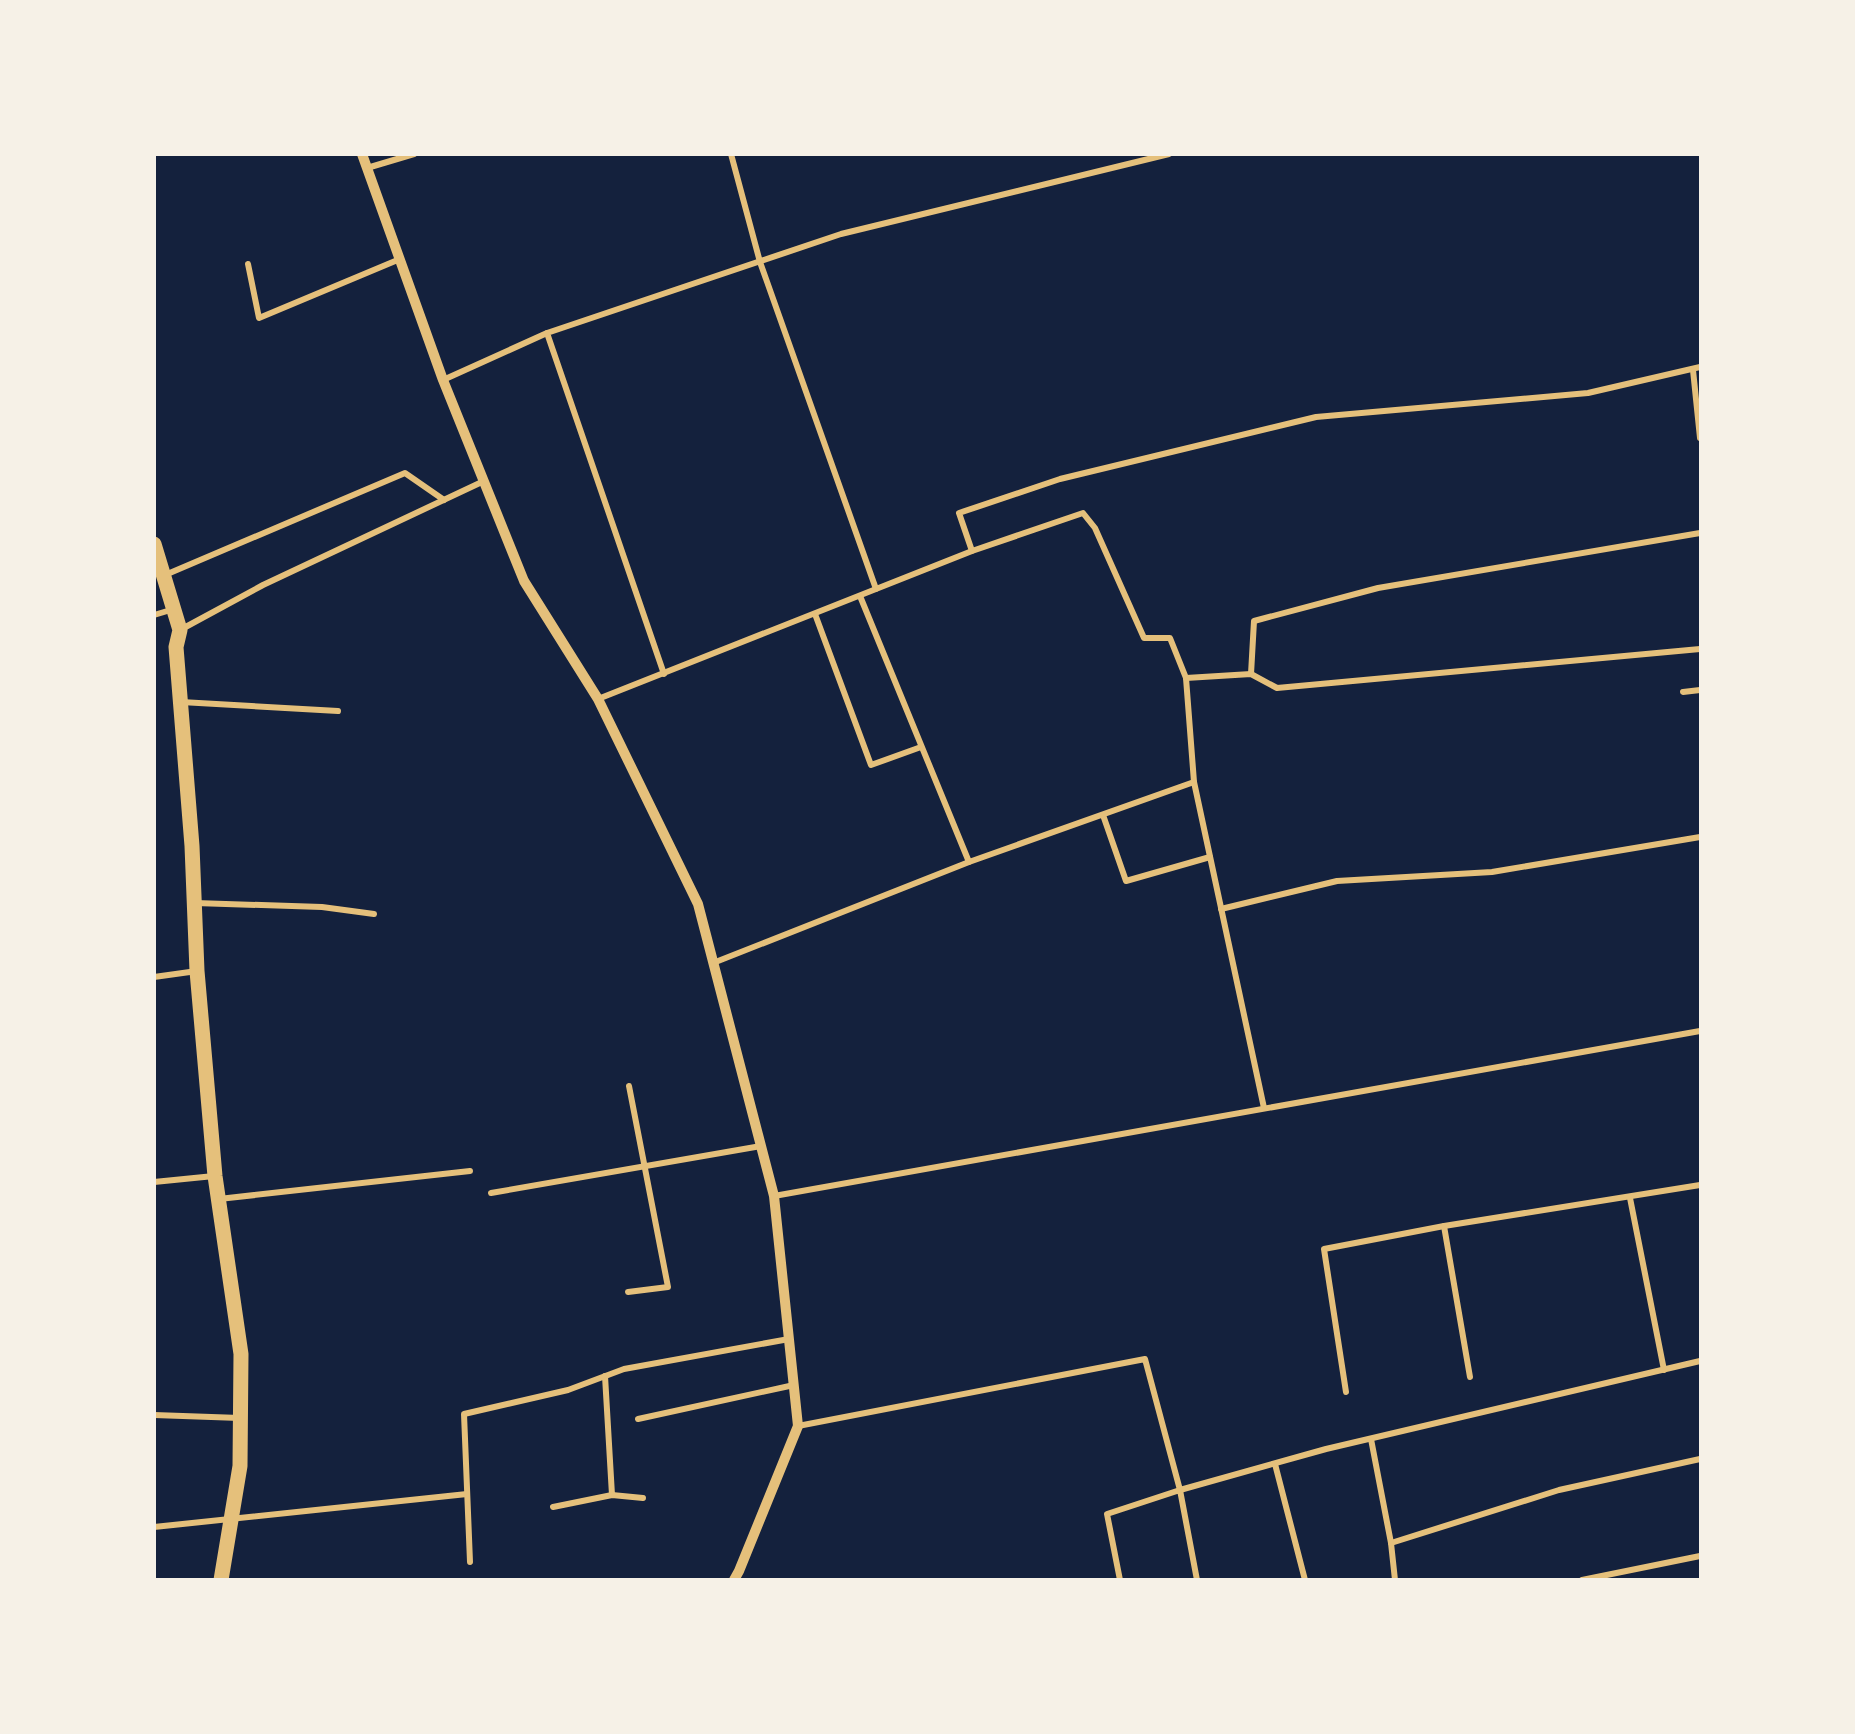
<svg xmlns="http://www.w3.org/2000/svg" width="1855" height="1734" viewBox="0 0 1855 1734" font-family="Figtree,sans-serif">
<rect width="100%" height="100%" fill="#14213d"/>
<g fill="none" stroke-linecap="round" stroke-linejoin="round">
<g stroke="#e5c07b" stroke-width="6">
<polyline points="731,154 760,262 876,589"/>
<polyline points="367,168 414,154"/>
<polyline points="248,264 259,318 400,259"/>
<polyline points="1693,370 1700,438"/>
<polyline points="443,380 547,333"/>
<polyline points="972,551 959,513 1060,479 1316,417 1588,393 1700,367"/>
<polyline points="165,575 405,473 444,500"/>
<polyline points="815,614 871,765 921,747"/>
<polyline points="154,615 174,609"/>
<polyline points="180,630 263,585 484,481"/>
<polyline points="664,674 547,333 841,234 1169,154"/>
<polyline points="1251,674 1254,621 1378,588 1700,533"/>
<polyline points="1186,678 1251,674 1277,688 1700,649"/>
<polyline points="1683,692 1700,690"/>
<polyline points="598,699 972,551 1083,513 1095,528 1144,638 1170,638 1186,678 1194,782 1264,1108"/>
<polyline points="181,702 338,711"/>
<polyline points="1103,815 1126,881 1210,857"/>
<polyline points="969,862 1194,782"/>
<polyline points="195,903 322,907 374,914"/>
<polyline points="1221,909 1337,881 1492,872 1700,837"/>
<polyline points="713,963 969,862 860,596"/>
<polyline points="154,977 197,971"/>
<polyline points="154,1182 214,1176"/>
<polyline points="491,1193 761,1146"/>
<polyline points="774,1196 1700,1031"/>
<polyline points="1630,1198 1664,1370"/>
<polyline points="219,1199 470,1171"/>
<polyline points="1444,1226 1470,1377"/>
<polyline points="628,1292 668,1287 629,1086"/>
<polyline points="605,1376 612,1495"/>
<polyline points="1346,1392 1324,1249 1444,1226 1700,1185"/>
<polyline points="154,1415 240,1418"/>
<polyline points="638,1419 794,1385"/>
<polyline points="798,1426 1145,1359 1180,1490 1326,1449 1700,1361"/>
<polyline points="1371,1439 1391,1543 1395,1580"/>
<polyline points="1275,1464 1305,1580"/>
<polyline points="553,1507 612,1495 643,1498"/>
<polyline points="154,1527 467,1494"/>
<polyline points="1391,1543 1559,1490 1700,1459"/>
<polyline points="470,1562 464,1414 568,1390 624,1369 789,1339"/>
<polyline points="1120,1580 1107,1514 1180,1490 1197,1580"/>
<polyline points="1582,1580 1700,1556"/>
</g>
<polyline stroke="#e5c07b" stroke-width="10" points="362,154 443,380 524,581 598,699 698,904 774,1196 798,1426 739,1571 734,1580"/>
<polyline stroke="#e5c07b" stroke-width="15" points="154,544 180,630 176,647 192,846 197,971 215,1176 241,1354 240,1466 221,1580"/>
</g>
<rect width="1855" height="1734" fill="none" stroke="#f6f1e7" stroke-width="312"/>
</svg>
